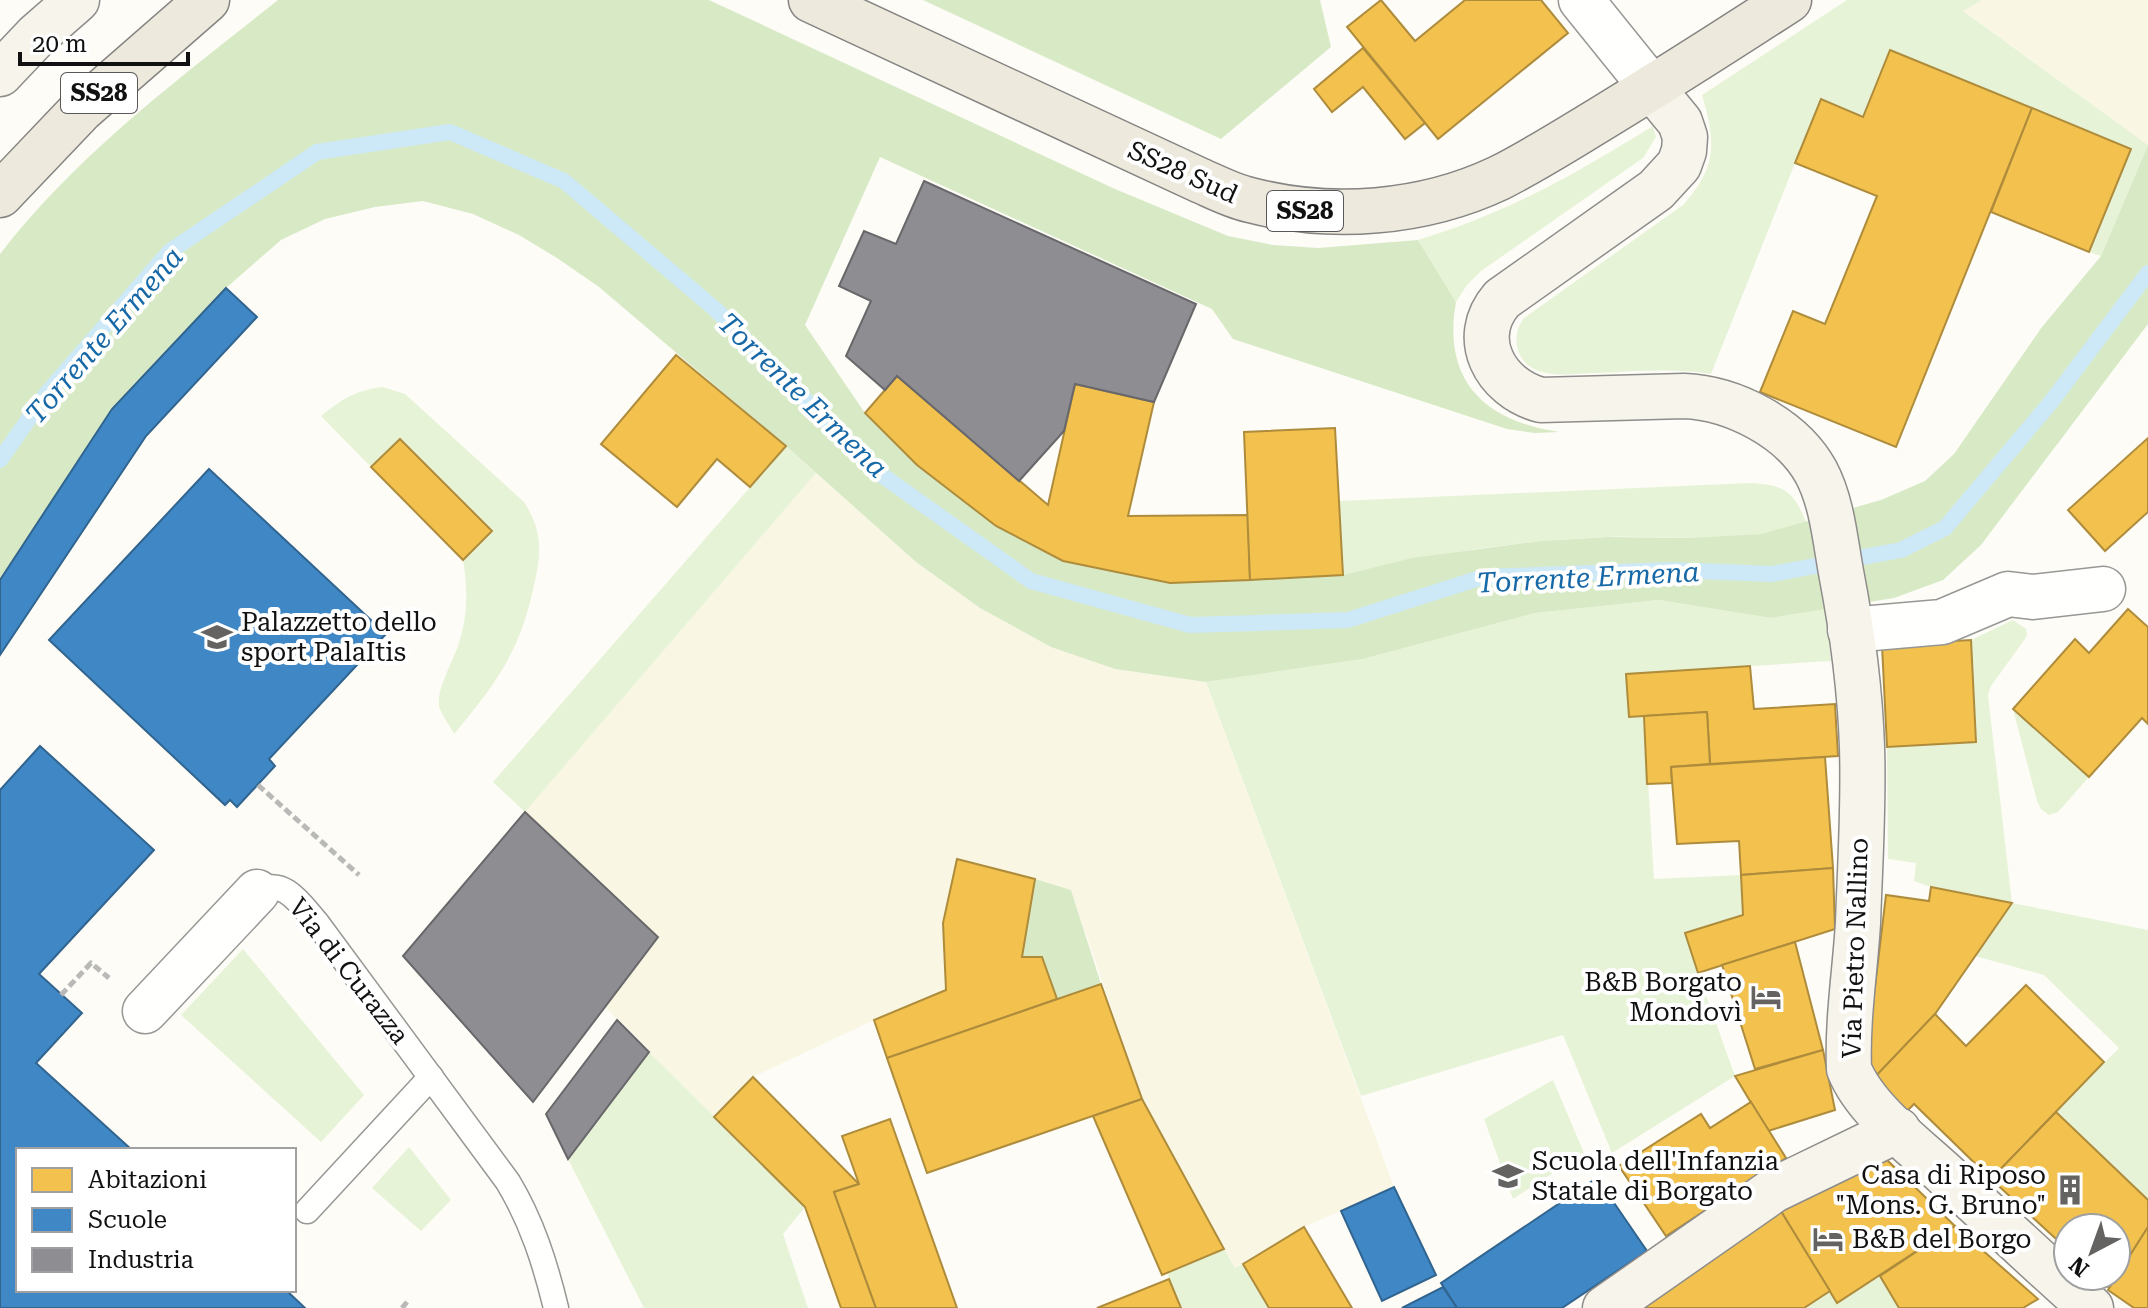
<svg xmlns="http://www.w3.org/2000/svg" width="2148" height="1308" viewBox="0 0 2148 1308" font-family="'Roboto Serif',serif">
<rect width="100%" height="100%" fill="#fdfcf7"/>
<g fill="#f9f7e4">
<polygon points="1982,0 2148,0 2148,145 1962,10"/>
<polygon points="816,473 916,562 980,608 1051,647 1115,669 1206,682 1394,1187 1304,1227 1235,1268 1142,1099 1071,890 957,860 943,923 946,990 874,1020 753,1077 714,1117 605,1007 658,936 525,812"/>
</g>
<g fill="#e7f3d7">
<path d="M 1847,0 L 1982,0 L 1963,11 L 2148,145 L 2101,256 L 2089,252 L 2131,149 L 1890,50 L 1863,117 L 1795,163 L 1711,374 C 1673,368 1636,371 1598,373 C 1580,373 1560,377 1542,372 C 1517,366 1509,337 1524,318 L 1683,205 C 1717,168 1716,142 1702,95 Z"/>
<path d="M 1653,126 L 1656,137 L 1643,158 L 1481,271 L 1467,285 L 1456,302 L 1418,240 C 1509,212 1572,176 1653,126 Z"/>
<path d="M 383,387 L 405,394 L 524,502 C 544,533 541,555 533,590 C 518,655 496,683 454,734 C 450,726 441,714 439,706 C 437,688 452,663 458,646 C 468,617 468,590 463,560 L 491,531 L 400,439 L 371,467 L 321,416 C 340,400 358,389 383,387 Z"/>
<polygon points="786,446 816,473 525,812 493,782"/>
<path d="M 1750,483 C 1784,485 1793,490 1806,522 C 1791,526 1775,533 1759,535 C 1709,541 1658,536 1607,537 C 1518,540 1430,554 1343,575 L 1339,501 Z"/>
<polygon points="1659,600 1771,618 1825,609 1831,661 1626,674 1629,717 1644,716 1654,879 1741,875 1743,915 1698,973 1735,1076 1612,1153 1563,1035 1361,1096 1206,682 1363,659 1535,613"/>
<polygon points="2013,620 2026,629 2027,636 1991,686 1988,695 2012,903 2148,930 2148,1200 2056,1112 2119,1048 2044,975 1975,956 2011,903 1931,887 1914,881 1916,863 1888,859 1887,747 1976,742 1971,640"/>
<polygon points="2013,709 2089,777 2058,812 2049,815 2041,809 2037,801"/>
<polygon points="243,949 364,1095 321,1142 181,1015"/>
<polygon points="649,1052 805,1207 783,1234 808,1308 644,1308 568,1159"/>
<polygon points="1553,1080 1584,1153 1513,1199 1484,1119"/>
<polygon points="409,1147 451,1200 421,1231 372,1188"/>
<polygon points="1224,1249 1235,1268 1243,1264 1269,1308 1181,1308 1167,1273"/>
<polygon points="1880,1276 1899,1308 1804,1308 1830,1291 1837,1303"/>
</g>
<g fill="#d8eac5">
<path d="M 278,0 L 709,0 L 1115,189 L 1228,236 L 1273,245 L 1318,248 L 1418,240 L 1456,302 C 1442,380 1484,421 1559,432 L 1534,433 L 1507,429 L 1233,339 L 1212,309 L 880,157 L 805,325 L 865,413 L 917,465 L 1063,561 L 1170,583 L 1343,575 L 1412,558 L 1540,541 L 1608,537 L 1691,538 L 1762,534 L 1881,500 L 1925,481 L 1954,454 L 2042,327 L 2101,256 L 2148,145 L 2148,324 L 1981,545 L 1943,580 L 1894,598 L 1771,618 L 1659,600 L 1535,613 L 1363,659 L 1206,682 L 1115,669 L 1051,647 L 980,608 L 916,562 L 786,446 L 599,287 L 557,258 L 519,235 L 473,214 L 423,201 L 375,207 L 325,219 L 281,240 L 226,288 L 112,409 L 0,579 L 0,254 C 77,154 180,78 278,0 Z"/>
<polygon points="923,0 1320,0 1331,47 1221,139"/>
<polygon points="1035,879 1071,890 1101,984 1057,999 1042,957 1022,957"/>
</g>
<g fill="#f2c14e" stroke="#ae8c3c" stroke-width="2">
<polygon points="1381,0 1415,41 1465,0 1541,0 1568,33 1438,139 1347,27"/>
<polygon points="1363,48 1425,123 1405,139 1363,87 1332,112 1314,89"/>
<polygon points="1890,50 2032,108 1896,447 1760,392 1793,311 1825,324 1877,196 1795,163 1821,99 1863,117"/>
<polygon points="2032,108 2131,149 2089,252 1991,212"/>
<polygon points="676,355 786,446 750,487 717,459 677,507 601,444"/>
<polygon points="897,376 1048,505 1075,384 1154,402 1128,516 1248,515 1250,580 1170,583 1063,561 996,526 917,465 865,413"/>
<polygon points="1335,428 1343,575 1250,580 1244,432"/>
<polygon points="2148,438 2148,512 2105,551 2068,510"/>
<polygon points="400,439 492,531 463,560 371,467"/>
<polygon points="2128,609 2148,627 2148,724 2142,718 2089,777 2013,709 2075,639 2089,653"/>
<polygon points="1971,640 1976,742 1887,747 1882,645"/>
<polygon points="1750,666 1754,709 1835,704 1838,756 1710,764 1707,712 1629,717 1626,674"/>
<polygon points="1707,712 1710,764 1671,767 1672,783 1647,784 1644,716"/>
<polygon points="1825,757 1833,868 1741,875 1739,841 1677,844 1671,767"/>
<polygon points="957,859 1035,879 1022,957 1042,957 1057,999 887,1058 874,1020 946,990 943,923"/>
<polygon points="1833,868 1835,929 1698,973 1685,933 1743,915 1741,875"/>
<polygon points="1931,887 2012,903 1935,1014 1873,1079 1868,1045 1886,895 1929,901"/>
<polygon points="1795,942 1823,1050 1755,1069 1722,965"/>
<polygon points="1101,984 1142,1099 927,1173 887,1058"/>
<polygon points="2026,985 2104,1062 1991,1179 1914,1104 1907,1111 1873,1079 1935,1014 1966,1046"/>
<polygon points="1823,1050 1835,1110 1768,1131 1735,1076"/>
<polygon points="753,1077 859,1184 834,1192 876,1308 841,1308 805,1207 714,1117"/>
<polygon points="1142,1099 1224,1249 1162,1275 1093,1116"/>
<polygon points="1751,1102 1786,1158 1666,1236 1619,1166 1701,1114 1710,1128"/>
<polygon points="2056,1112 2148,1200 2148,1227 2109,1288 2096,1276 2116,1276 2116,1228 2068,1228 2068,1250 1991,1179"/>
<polygon points="890,1119 957,1308 876,1308 834,1192 859,1184 842,1136"/>
<polygon points="1884,1157 1955,1226 1837,1303 1779,1208"/>
<polygon points="1779,1208 1830,1291 1804,1308 1643,1308"/>
<polygon points="1955,1226 2038,1299 2023,1308 1899,1308 1880,1276"/>
<polygon points="1304,1227 1352,1308 1269,1308 1243,1264"/>
<polygon points="2148,1227 2148,1308 2134,1308 2108,1290"/>
<polygon points="1169,1279 1181,1308 1097,1308"/>
</g>
<g fill="#3f88c5" stroke="#31648f" stroke-width="2">
<polygon points="226,288 257,317 146,436 0,655 0,580 112,409"/>
<polygon points="209,469 386,634 269,759 275,766 237,807 230,800 225,805 49,640"/>
<polygon points="40,746 154,850 39,974 82,1013 36,1063 132,1150 18,1150 18,1290 286,1290 305,1308 0,1308 0,790"/>
<polygon points="1597,1178 1647,1251 1562,1308 1457,1308 1441,1283"/>
<polygon points="1394,1187 1436,1275 1382,1301 1341,1211"/>
<polygon points="1443,1287 1457,1308 1402,1308"/>
</g>
<g fill="#8d8d92" stroke="#68686b" stroke-width="2">
<polygon points="924,181 1196,304 1154,402 1075,384 1064,431 1019,481 897,376 885,390 846,356 871,301 839,286 864,231 896,244"/>
<polygon points="525,812 658,937 533,1102 403,956"/>
<polygon points="617,1020 649,1052 568,1159 546,1114"/>
</g>
<g fill="none" stroke-linecap="round" stroke-linejoin="round">
<polyline stroke="#cde8f7" stroke-width="16" points="0,460 47,393 169,252 317,152 450,132 564,181 715,309 876,471 1031,581 1190,625 1348,620 1483,577 1672,570 1772,574 1901,550 1945,528 2051,402 2148,273"/>
<g stroke="#979795" stroke-width="27">
<g id="lane">
<path d="M 257,892 C 284,876 301,905 317,923 L 508,1182 C 532,1222 545,1263 556,1308"/>
<polyline points="307,1211 431,1077"/>
</g>
</g>
<g stroke="#979795" stroke-width="47">
<g id="street">
<polyline points="1581,0 1652,88"/>
<polyline points="1850,630 1942,622 2008,594 2033,597 2103,589"/>
<polyline points="145,1011 257,892"/>
</g>
</g>
<g stroke="#8e8d8b" stroke-width="47">
<g id="secondary">
<polyline points="0,74 37,35 77,0"/>
<path d="M 1652,88 L 1680,122 L 1685,137 L 1684,151 L 1679,165 L 1656,190 L 1502,299 C 1468,338 1495,388 1541,400 L 1684,396 C 1733,398 1792,428 1816,472 C 1832,502 1835,539 1841,572 C 1852,629 1860,689 1862,747 C 1864,805 1860,865 1858,923 C 1855,972 1847,1021 1849,1069 C 1865,1110 1917,1148 1949,1178 C 1996,1221 2043,1266 2091,1308"/>
<polyline points="1605,1308 1774,1190 1898,1130"/>
</g>
</g>
<g stroke="#858482" stroke-width="47">
<g id="primary">
<path d="M 811,0 L 1199,180 C 1215,187 1232,196 1250,200 C 1331,221 1423,214 1499,178 C 1533,161 1566,140 1599,120 C 1663,81 1726,41 1789,0"/>
<polyline points="0,195 81,110 207,0"/>
</g>
</g>
<g stroke="#b9b9b8" stroke-width="5" stroke-dasharray="8 4" stroke-linecap="butt">
<polyline points="258,785 359,875"/>
<polyline points="61,995 91,963 109,978"/>
<polyline points="402,1308 407,1302"/>
</g>
<use href="#lane" stroke="#fffffe" stroke-width="24"/>
<use href="#street" stroke="#fffffe" stroke-width="44"/>
<use href="#secondary" stroke="#f6f4eb" stroke-width="44"/>
<use href="#primary" stroke="#ede9dc" stroke-width="44"/>
</g>
<defs>
<g id="school-bare" transform="scale(2.4)"><path d="M0-5L7-2L0 1L-7-2ZM-4 1L0 2.5L4 1V4Q0 6-4 4Z" fill="#646362" stroke="#fff" stroke-width="2.5" paint-order="stroke"/></g>
<g id="hotel-bare" transform="scale(2.4)"><path d="M-6-4.5h1.5V1H6V5H4.5V3h-9V5H-6ZM-4 0a1.8 1.8 0 1 1 3.6 0ZM.5 0V-2.5h3Q6-2.5 6 0Z" fill="#646362" stroke="#fff" stroke-width="2.5" paint-order="stroke"/></g>
<g id="building-bare" transform="scale(2.4)"><path d="M-4-6H4V6H1V3H-1V6H-4ZM-2.5-4.3h1.7v1.8h-1.7ZM.8-4.3h1.7v1.8H.8ZM-2.5-1h1.7V.8h-1.7ZM.8-1h1.7V.8H.8Z" fill="#646362" stroke="#fff" stroke-width="2.5" paint-order="stroke"/></g>
</defs>
<g fill-rule="evenodd">
<use href="#school-bare" x="217" y="637"/>
<use href="#hotel-bare" x="1766" y="997"/>
<use href="#school-bare" x="1508" y="1176"/>
<use href="#building-bare" x="2070" y="1190"/>
<use href="#hotel-bare" x="1828" y="1239"/>
</g>
<g text-anchor="middle" stroke-width="8" stroke-linejoin="round" paint-order="stroke">
<g fill="#fff" stroke="#585858" stroke-width="2">
<rect x="61" y="73" width="76" height="40" rx="6"/>
<rect x="1267" y="191" width="76" height="40" rx="6"/>
</g>
<g font-size="24" font-weight="bold" fill="#111">
<text x="99" y="101">SS28</text>
<text x="1305" y="219">SS28</text>
</g>
<g font-size="26" fill="#111" stroke="#fff">
<text transform="translate(1183 172) rotate(24)" y="9">SS28 Sud</text>
<text transform="translate(1855 948) rotate(-88)" y="9">Via Pietro Nallino</text>
<text transform="translate(349 971) rotate(52)" y="9">Via di Curazza</text>
</g>
<g font-size="26" fill="#111" stroke="#fff" text-anchor="start">
<text x="241" y="631">Palazzetto dello<tspan x="241" dy="30">sport PalaItis</tspan></text>
<text x="1742" y="991" text-anchor="end">B&amp;B Borgato<tspan x="1742" dy="30">Mondovì</tspan></text>
<text x="1532" y="1170">Scuola dell'Infanzia<tspan x="1532" dy="30">Statale di Borgato</tspan></text>
<text x="2046" y="1184" text-anchor="end">Casa di Riposo<tspan x="2046" dy="30">"Mons. G. Bruno"</tspan></text>
<text x="1852" y="1248">B&amp;B del Borgo</text>
</g>
<g font-size="28" font-style="italic" fill="#1768a6" stroke="#fff">
<text transform="translate(104 335) rotate(-49)" y="10">Torrente Ermena</text>
<text transform="translate(803 395) rotate(44)" y="10">Torrente Ermena</text>
<text transform="translate(1588 577) rotate(-3)" y="10">Torrente Ermena</text>
</g>
</g>
<rect x="16" y="1148" width="280" height="144" fill="#ffffff" stroke="#a0a0a0" stroke-width="2"/>
<rect x="32" y="1168" width="40" height="24" fill="#f2c14e" stroke="#a0a0a0" stroke-width="2"/>
<text x="88" y="1188" font-size="24" fill="#111111">Abitazioni</text>
<rect x="32" y="1208" width="40" height="24" fill="#3f88c5" stroke="#a0a0a0" stroke-width="2"/>
<text x="88" y="1228" font-size="24" fill="#111111">Scuole</text>
<rect x="32" y="1248" width="40" height="24" fill="#8d8d92" stroke="#a0a0a0" stroke-width="2"/>
<text x="88" y="1268" font-size="24" fill="#111111">Industria</text>
<g transform="translate(2092 1252) rotate(221)"><circle r="38" fill="#ffffff" stroke="#a0a0a0" stroke-width="2"/>
<path d="M0-6L14 30L0 20L-14 30Z" fill="#646362"/>
<text y="-12" font-size="22" font-weight="bold" text-anchor="middle" fill="#111111">N</text>
</g>
<path d="M20 52v12h168v-12" fill="none" stroke="#111111" stroke-width="4"/>
<text x="32" y="52" font-size="24" fill="#111111" stroke="#ffffff" stroke-width="6" paint-order="stroke">20 m</text>
</svg>
